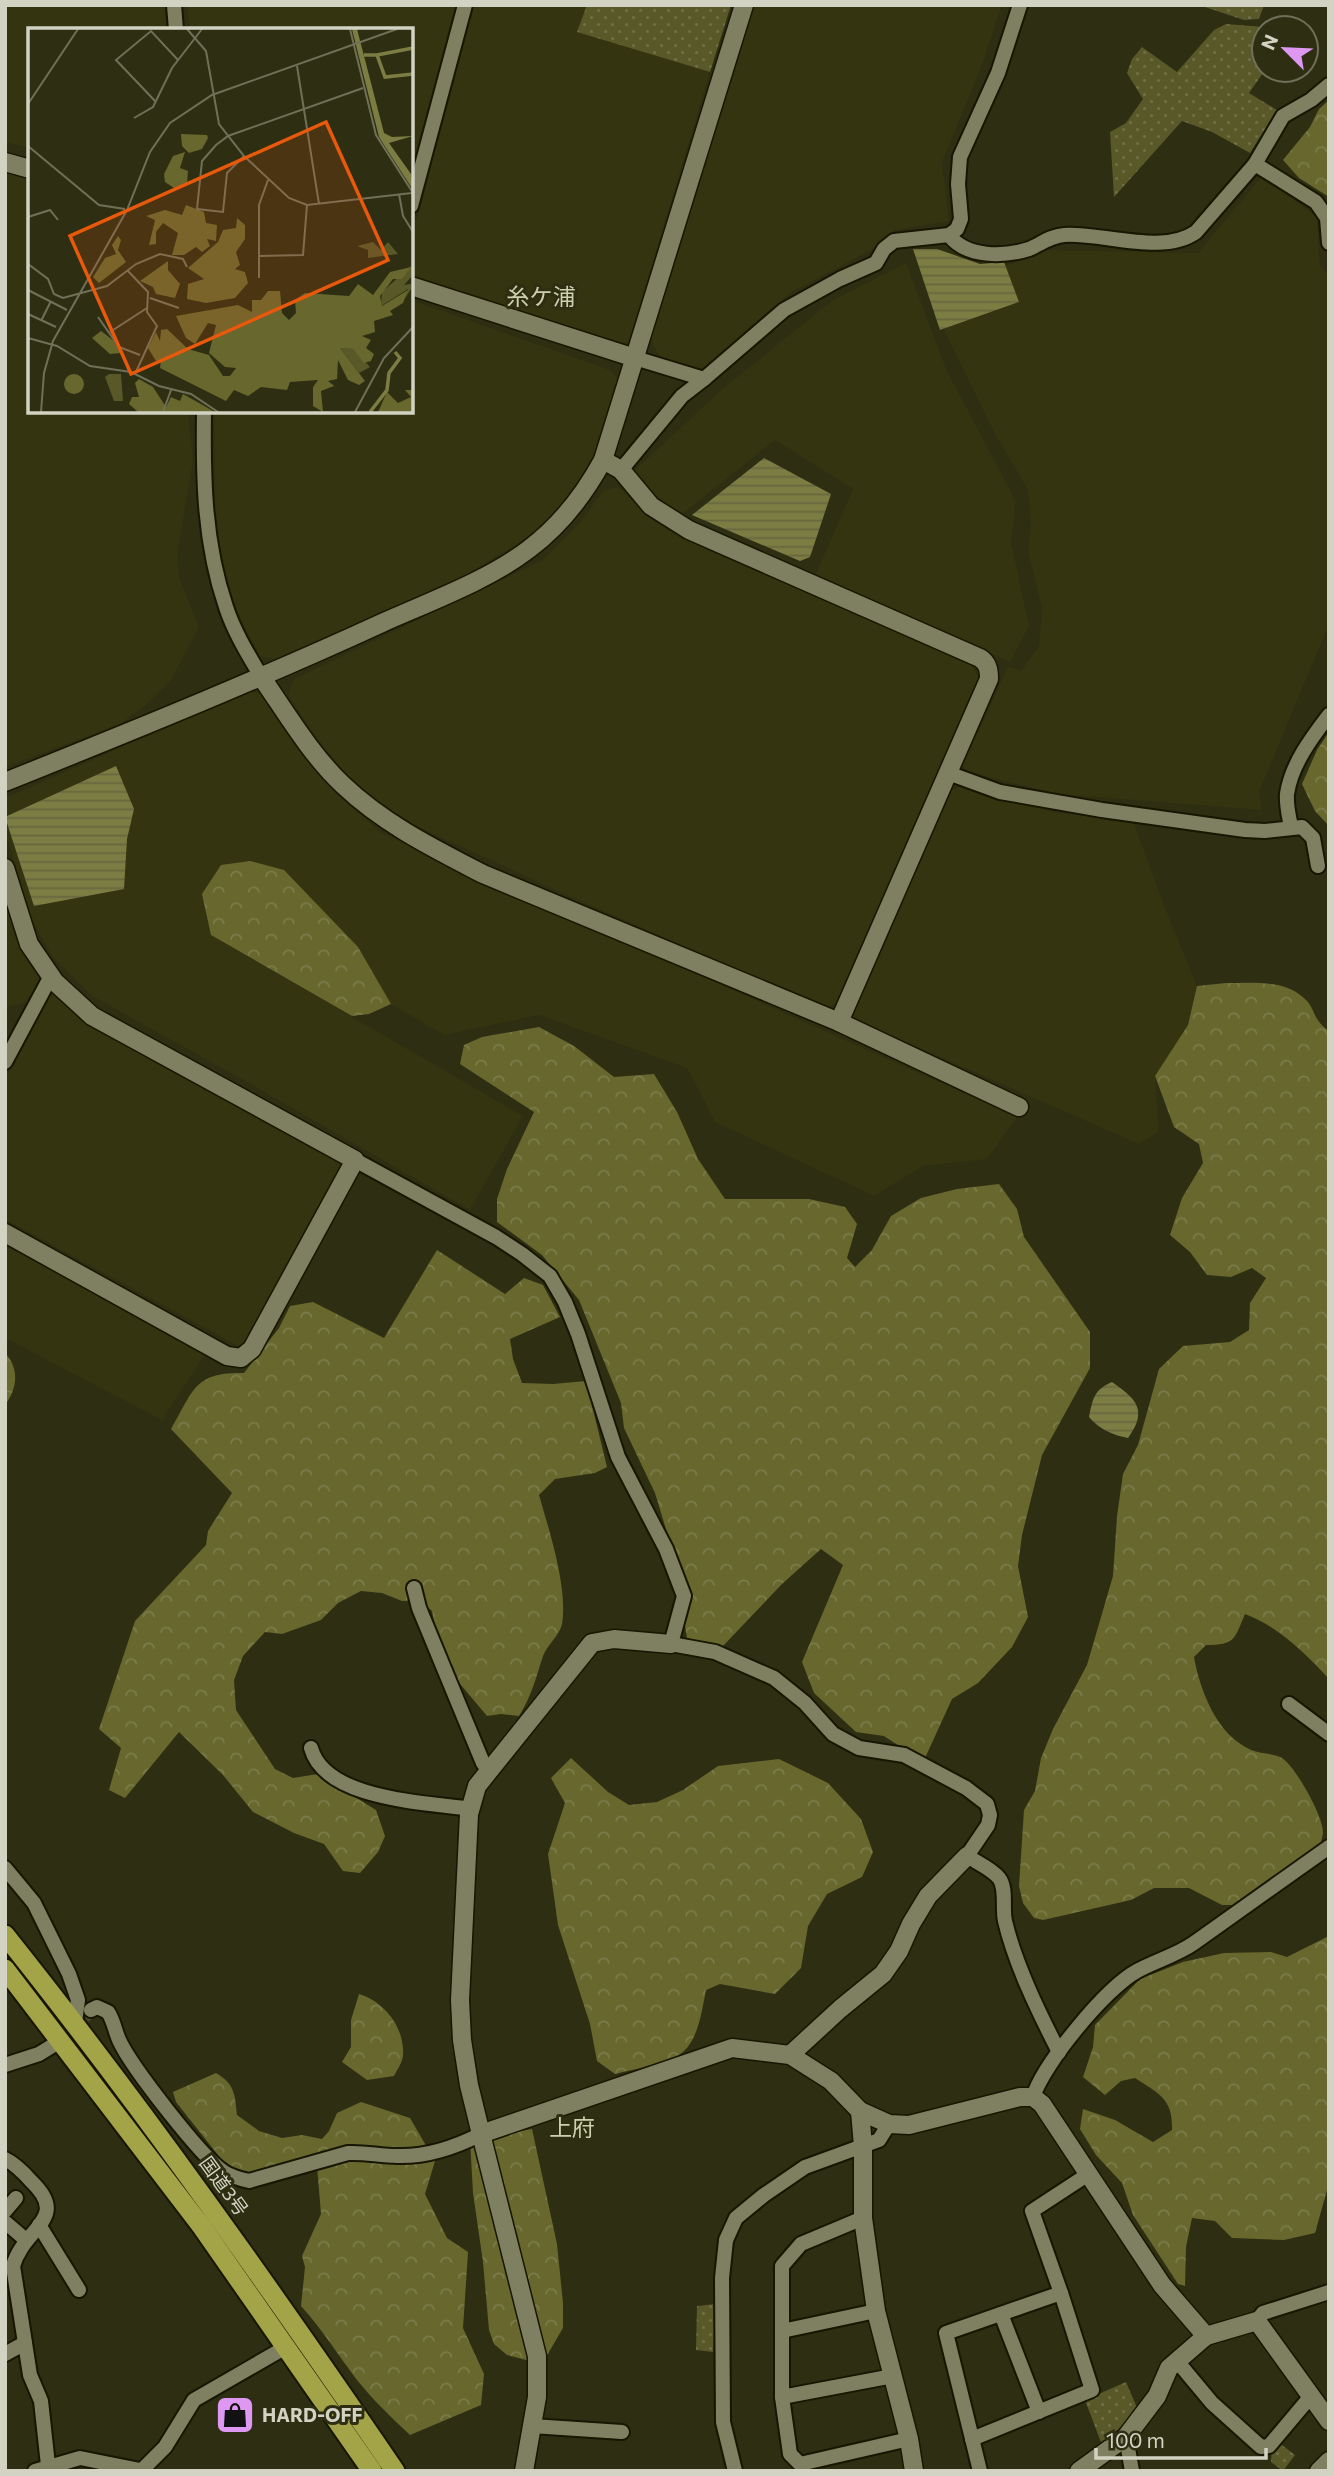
<svg xmlns="http://www.w3.org/2000/svg" width="1334" height="2476" viewBox="0 0 1334 2476" font-family="Commissioner,'Noto Sans JP',sans-serif">
<defs>
<pattern id="grass-dots" width="8" height="8" patternUnits="userSpaceOnUse" patternTransform="scale(1.75)"><rect width="8" height="8" fill="#585828"/><path d="M2 2h.1M6 6h.1" fill="none" stroke="#6f6f46" stroke-width="1.8" stroke-linecap="round"/></pattern>
<pattern id="forest-crowns" width="20" height="18" patternUnits="userSpaceOnUse" patternTransform="scale(1.75)"><rect width="20" height="18" fill="#67672e"/><path d="M2 6a3 3 0 1 1 6 0M12 15a3 3 0 1 1 6 0" fill="none" stroke="#7c7c4b"/></pattern>
<pattern id="water-rules" width="6" height="5" patternUnits="userSpaceOnUse" patternTransform="scale(1.75)"><rect width="6" height="5" fill="#7c7d43"/><path d="M0 2.5h6" fill="none" stroke="#676740"/></pattern>
</defs>
<rect width="100%" height="100%" fill="#2e2e13"/>
<g fill="#343410">
<polygon points="5,5 164,5 167,30 30,30 30,148 5,142"/>
<polygon points="187,5 460,5 411,179 411,30 190,30"/>
<polygon points="474,5 587,5 578,32 710,72 629,341 616,350 411,278 411,241"/>
<polygon points="752,5 1002,5 980,70 942,162 949,221 895,230 873,249 790,293 707,370 660,357 648,336"/>
<polygon points="5,173 30,179 30,411 188,411 193,461 177,556 180,580 199,627 170,682 140,710 118,725 5,767"/>
<polygon points="1262,176 1317,217 1320,265 1329,276 1329,624 1259,792 1262,810 1059,794 967,772 963,765 1008,667 1021,671 1039,646 1042,609 1028,552 1031,525 1028,490 995,434 945,332 918,256 977,267 1012,264 1043,250 1198,253"/>
<polygon points="906,263 947,371 1016,501 1011,542 1029,626 1010,662 815,576 853,489 775,440 682,514 651,495 632,473 721,390 833,300"/>
<polygon points="411,300 610,370 619,379 595,452 575,491 531,535 466,575 275,659 260,656 238,617 215,542 214,411 411,411"/>
<polygon points="618,487 659,524 972,666 980,680 838,1002 827,1008 571,897 414,825 358,789 319,741 288,695 294,679 543,560 578,525 604,490"/>
<polygon points="250,691 262,694 297,747 333,790 380,832 1017,1117 987,1159 923,1166 874,1196 715,1122 687,1068 539,1015 444,1035 391,1004 358,947 211,935 523,1116 470,1210 247,1082 92,996 52,956 30,917 5,830 5,798"/>
<polygon points="961,785 1053,812 1133,821 1165,908 1197,986 1188,1025 1155,1076 1159,1131 1139,1144 853,1019 853,1009 952,790"/>
<polygon points="5,898 19,945 41,977 28,1002 5,1007"/>
<polygon points="52,989 88,1022 339,1161 340,1167 248,1342 238,1346 5,1219 5,1078"/>
<polygon points="5,1245 205,1354 162,1420 5,1338"/>
</g>
<g fill="url(#grass-dots)">
<polygon points="587,5 731,5 710,72 577,32"/>
<polygon points="1199,5 1264,5 1259,19 1244,20"/>
<polygon points="1226,24 1264,27 1257,51 1264,55 1265,70 1249,93 1277,110 1250,153 1212,132 1182,121 1114,197 1110,132 1126,123 1143,99 1127,73 1132,59 1142,47 1177,72 1214,30"/>
<polygon points="716,2304 713,2352 696,2350 697,2306"/>
<polygon points="1126,2382 1138,2410 1102,2445 1085,2400"/>
<polygon points="1278,2442 1295,2455 1283,2471 1271,2462 1272,2449"/>
</g>
<g fill="url(#forest-crowns)">
<polygon points="1329,100 1329,197 1299,178 1283,160 1310,127 1319,109"/>
<polygon points="1329,732 1329,826 1315,811 1302,784 1317,750"/>
<polygon points="250,861 284,870 358,947 391,1004 369,1014 352,1016 211,935 202,894 221,865"/>
<path d="M 1226,983 C 1252,983 1286,979 1306,1000 C 1316,1010 1312,1019 1329,1031 L 1329,1679 C 1304,1652 1279,1627 1245,1614 C 1234,1639 1236,1645 1206,1645 L 1194,1657 C 1200,1691 1217,1735 1251,1750 C 1260,1754 1274,1753 1282,1758 C 1296,1767 1324,1818 1323,1833 C 1322,1840 1319,1848 1318,1854 L 1237,1905 L 1222,1905 L 1189,1888 L 1154,1888 L 1131,1900 L 1043,1920 L 1034,1918 L 1023,1903 L 1019,1886 L 1024,1810 L 1035,1791 L 1041,1758 L 1053,1729 L 1087,1665 L 1113,1576 L 1117,1516 L 1123,1474 L 1138,1445 L 1159,1369 L 1183,1346 L 1230,1342 L 1249,1330 L 1250,1303 L 1266,1278 L 1252,1268 L 1231,1277 L 1207,1275 L 1190,1252 L 1170,1235 L 1182,1198 L 1203,1163 L 1199,1144 L 1174,1127 L 1155,1076 L 1188,1025 L 1197,986 Z"/>
<polygon points="539,1027 574,1046 614,1077 654,1074 677,1112 698,1159 725,1199 809,1199 845,1207 857,1224 847,1258 855,1267 872,1250 891,1216 921,1198 957,1189 999,1184 1017,1209 1024,1237 1090,1332 1090,1368 1042,1455 1022,1535 1018,1566 1028,1617 1012,1647 978,1683 952,1699 925,1758 904,1749 884,1736 856,1732 814,1693 802,1662 843,1565 821,1549 782,1584 722,1647 687,1638 672,1549 655,1493 624,1428 621,1403 579,1300 542,1255 497,1222 497,1199 507,1169 534,1112 460,1064 464,1045 482,1037"/>
<path d="M 437,1250 L 505,1294 L 524,1278 L 543,1285 L 560,1317 L 510,1339 L 513,1359 L 522,1383 L 553,1384 L 586,1381 L 607,1467 L 595,1473 L 555,1479 L 539,1495 C 549,1530 568,1587 562,1624 C 560,1635 547,1645 543,1656 C 536,1678 531,1697 519,1716 L 501,1714 L 487,1716 L 450,1672 L 437,1636 L 432,1611 L 419,1600 L 402,1601 L 382,1593 L 361,1591 L 338,1603 L 321,1620 L 282,1634 L 265,1632 L 243,1656 L 234,1680 L 236,1710 L 275,1769 L 293,1778 L 318,1774 L 376,1810 L 385,1836 L 378,1852 L 360,1873 L 343,1871 L 324,1844 L 294,1833 L 253,1812 L 223,1775 L 179,1732 L 125,1798 L 109,1790 L 121,1748 L 99,1729 L 135,1621 L 206,1545 L 208,1531 L 232,1493 L 171,1429 C 194,1390 194,1372 244,1373 L 279,1328 L 290,1306 L 313,1302 L 384,1338 Z"/>
<path d="M 5,1353 C 20,1369 17,1389 5,1405 Z"/>
<path d="M 571,1758 L 608,1792 L 629,1805 L 657,1802 L 683,1790 L 718,1766 L 779,1759 L 828,1783 L 861,1819 L 873,1852 L 862,1877 L 827,1894 L 808,1926 L 801,1968 L 775,1994 L 720,1984 L 706,1990 C 702,2009 699,2038 683,2052 C 672,2062 631,2070 615,2074 L 597,2061 L 590,2024 L 558,1925 L 548,1854 L 565,1803 L 551,1778 Z"/>
<path d="M 1329,1936 L 1329,2183 L 1315,2233 L 1284,2240 L 1232,2238 L 1215,2221 L 1192,2218 L 1186,2247 L 1185,2286 L 1178,2284 L 1133,2215 L 1122,2183 L 1096,2155 L 1080,2129 L 1083,2109 L 1115,2120 L 1153,2142 L 1172,2130 C 1173,2098 1159,2094 1135,2078 L 1121,2081 L 1105,2095 L 1083,2077 L 1093,2047 L 1095,2025 L 1140,1979 L 1183,1962 L 1224,1953 L 1271,1952 L 1287,1957 Z"/>
<path d="M 359,1994 C 385,2002 405,2028 403,2056 C 402,2063 397,2070 394,2076 L 367,2080 L 342,2062 L 351,2047 L 351,2020 Z"/>
<path d="M 216,2073 C 235,2084 235,2095 237,2115 L 259,2131 L 282,2138 L 302,2135 L 322,2139 L 329,2131 L 337,2113 L 361,2102 L 410,2118 L 435,2161 L 425,2194 L 447,2238 L 468,2252 L 463,2328 L 484,2374 L 481,2405 L 410,2435 C 391,2417 373,2400 357,2380 C 338,2355 322,2329 301,2306 L 305,2267 L 302,2256 L 321,2214 L 317,2166 L 250,2177 L 226,2165 L 176,2102 L 173,2092 Z"/>
<polygon points="532,2129 557,2244 563,2303 563,2328 546,2357 530,2361 507,2355 494,2344 489,2330 483,2262 473,2193 470,2140"/>
</g>
<g fill="url(#water-rules)">
<polygon points="913,249 937,249 980,264 1004,262 1019,302 940,330"/>
<polygon points="764,458 831,494 810,557 800,561 692,515"/>
<polygon points="116,766 134,809 127,839 124,889 34,906 5,817"/>
<path d="M 1112,1382 C 1137,1399 1148,1411 1128,1438 C 1113,1435 1099,1429 1089,1417 C 1093,1398 1094,1390 1112,1382 Z"/>
</g>
<g fill="none" stroke-linecap="round" stroke-linejoin="round">
<polyline stroke="#47472d" stroke-width="14" stroke-dasharray="14 7" stroke-linecap="butt" points="53,2045 91,2010"/>
<g stroke="#171600" stroke-width="18">
<g id="minor">
<polyline points="174,5 176,30"/>
<polyline points="1255,164 1316,202 1327,218 1329,243"/>
<polyline points="411,206 465,5"/>
<path d="M 949,235 C 966,258 1004,257 1029,249 C 1041,244 1050,236 1064,235 C 1101,232 1163,256 1196,232 L 1255,164 L 1283,116 L 1311,100 L 1329,85"/>
<polyline points="635,358 704,379 784,310 840,279 876,263 884,249 894,241 949,235 957,229 961,219 958,184 960,157 998,73 1020,5"/>
<path d="M 204,411 C 203,478 204,543 226,607 C 234,632 249,656 262,678"/>
<polyline points="621,470 682,396 704,379"/>
<polyline points="948,773 1000,792 1102,810 1245,830 1265,831 1302,827 1313,838 1318,866"/>
<path d="M 1291,827 C 1289,816 1286,805 1287,794 C 1291,765 1312,737 1329,715"/>
<polyline points="5,1062 51,976"/>
<path d="M 355,1160 L 496,1237 L 522,1254 L 550,1276 L 565,1302 L 578,1334 L 618,1457 L 666,1549 L 684,1596 L 671,1644 L 715,1652 L 774,1678 L 805,1703 L 833,1734 L 859,1748 L 904,1755 L 966,1788 L 987,1804 L 990,1815 L 988,1825 L 967,1856 C 976,1862 992,1869 999,1878 C 1007,1888 1002,1908 1005,1921 C 1015,1964 1039,2013 1059,2052"/>
<polyline points="414,1588 419,1608 483,1763 489,1771"/>
<polyline points="1289,1704 1329,1734"/>
<path d="M 311,1748 C 325,1800 425,1802 470,1809"/>
<polyline points="5,1868 34,1903 69,1974 78,2000 75,2022"/>
<path d="M 91,2010 L 97,2007 L 108,2012 C 114,2021 115,2032 120,2042 C 132,2067 201,2157 224,2172 C 232,2177 240,2179 249,2181 L 348,2153 C 365,2152 380,2156 397,2156 C 427,2157 454,2148 481,2134"/>
<polyline points="5,2065 39,2054 52,2046"/>
<path d="M 1033,2097 C 1044,2063 1106,1988 1137,1971 C 1155,1961 1177,1955 1194,1943 C 1239,1911 1284,1879 1329,1847"/>
<path d="M 5,2159 C 15,2164 24,2173 31,2181 C 71,2219 24,2227 13,2266 L 30,2375 L 41,2401 L 48,2465"/>
<polyline points="5,2211 16,2198"/>
<polyline points="863,2218 801,2244 782,2266 782,2397 790,2454 800,2464 909,2439"/>
<polyline points="5,2222 26,2240"/>
<polyline points="39,2225 79,2290"/>
<polyline points="1001,2314 1039,2412"/>
<polyline points="1257,2321 1263,2313 1329,2292"/>
<polyline points="782,2331 876,2311"/>
<polyline points="5,2354 25,2343"/>
<polyline points="1177,2361 1212,2403 1261,2447 1269,2446 1311,2396"/>
<polyline points="782,2397 893,2376"/>
<polyline points="532,2426 622,2432"/>
<polyline points="1126,2437 1132,2471"/>
<polyline points="972,2439 1092,2390 1061,2293 1032,2211 1087,2175"/>
<polyline points="143,2469 165,2447 194,2400 286,2347"/>
<polyline points="35,2471 80,2458 145,2471"/>
<polyline points="735,2471 723,2422 722,2278 726,2240 736,2218 764,2195 805,2167 879,2140 889,2124"/>
<polyline points="980,2471 946,2333 1061,2293"/>
</g>
</g>
<g stroke="#171600" stroke-width="21">
<g id="tertiary">
<polyline points="5,162 30,169"/>
<polyline points="411,286 635,358"/>
<path d="M 603,460 L 621,470 L 651,506 L 689,530 L 980,658 C 988,663 989,670 989,679 L 839,1022"/>
<path d="M 262,678 C 287,714 311,755 343,785 C 384,824 433,848 483,874 L 839,1022 L 1019,1107"/>
<path d="M 5,782 C 132,731 258,680 382,623 C 429,602 489,580 529,549 C 561,525 584,495 603,460 L 744,5"/>
<polyline points="5,868 29,944 55,982 92,1016 355,1160 252,1349 241,1358 227,1356 5,1233"/>
<polyline points="790,2055 840,2009 883,1974 899,1951 911,1924 928,1896 967,1856"/>
<polyline points="860,2111 863,2146 863,2218 876,2311 909,2439 914,2471"/>
<polyline points="481,2134 732,2048 790,2055 831,2081 860,2111 889,2124 909,2125 1020,2097 1033,2097 1042,2104 1162,2285 1206,2336 1257,2321 1329,2421"/>
<polyline points="524,2471 537,2397 537,2356 481,2134 469,2085 462,2040 460,2000 469,1814 477,1786 592,1643 614,1639 671,1644"/>
<polyline points="1079,2471 1126,2437 1157,2396 1169,2368 1206,2336"/>
</g>
</g>
<g stroke="#171600" stroke-width="21">
<polyline id="secondary" points="1319,2471 1329,2461"/>
</g>
<g stroke="#171600" stroke-width="23">
<g id="trunk">
<path d="M 5,1935 C 143,2108 270,2288 395,2471"/>
<polyline points="5,1969 202,2227 372,2471"/>
</g>
</g>
<use href="#minor" stroke="#7f8062" stroke-width="14"/>
<use href="#tertiary" stroke="#7f8062" stroke-width="18"/>
<use href="#secondary" stroke="#7f8062" stroke-width="18"/>
<use href="#trunk" stroke="#a3a348" stroke-width="19"/>
</g>
<defs>
<g id="shop-square" transform="scale(2.0125)"><rect x="-9" y="-9" width="18" height="18" rx="4" fill="#df98f1" stroke="#2e2e13"/><path d="M-5-2.5h2.3a2.7 3.5 0 0 1 5.4 0H5L5.5 6h-11ZM-1.5-2.5h3a1.5 2.3 0 0 0-3 0Z" fill="#111"/></g>
</defs>
<g fill-rule="evenodd">
<use href="#shop-square" x="235" y="2415"/>
</g>
<g text-anchor="middle" stroke-width="6" stroke-linejoin="round" paint-order="stroke">
<g font-size="19" fill="#d2d3c2" stroke="#2e2e13">
<text transform="translate(224 2186) rotate(54)" y="7">国道3号</text>
</g>
<g font-size="19" font-weight="bold" fill="#d2d3c2" stroke="#2e2e13" text-anchor="start">
<text x="262" y="2422">HARD-OFF</text>
</g>
<g font-size="23" fill="#cdcfae" stroke="#2e2e13">
<text x="541" y="305">糸ケ浦</text>
<text x="572" y="2136">上府</text>
</g>
</g>
<g transform="translate(28 28)">
<rect width="385" height="385" fill="#2e2e13"/>
<path d="M 345,214 L 353,222 L 360,214 L 370,226 L 340,230 L 340,222 L 329,218 ZM 383,238 L 385,247 L 376,257 L 383,256 L 383,261 L 376,272 L 380,261 L 353,278 L 354,264 ZM 312,320 L 325,321 L 342,339 L 331,345 ZM 81,346 L 93,346 L 95,373 L 86,373 L 77,349 Z" fill="#585828"/>
<path d="M 153,106 L 179,107 L 180,110 L 174,121 L 161,125 L 154,118 ZM 157,124 L 152,140 L 160,143 L 159,156 L 146,160 L 137,154 L 136,146 L 145,128 ZM 158,177 L 176,184 L 178,195 L 189,197 L 188,213 L 179,211 L 182,218 L 174,224 L 168,219 L 156,227 L 144,227 L 150,205 L 135,195 L 128,204 L 128,216 L 121,217 L 127,192 L 118,188 L 137,182 L 154,187 ZM 209,190 L 217,197 L 217,211 L 208,224 L 212,237 L 207,241 L 217,244 L 220,255 L 207,270 L 178,275 L 159,271 L 160,256 L 176,251 L 160,240 L 190,214 L 195,202 L 208,200 ZM 90,208 L 93,212 L 90,222 L 98,234 L 71,255 L 65,249 L 77,230 L 88,226 L 84,217 ZM 140,233 L 140,242 L 152,256 L 147,270 L 128,266 L 125,259 L 112,253 ZM 383,239 L 374,251 L 365,251 L 352,268 L 354,278 L 380,262 L 375,275 L 362,283 L 365,287 L 346,293 L 347,304 L 334,308 L 343,312 L 338,320 L 346,326 L 343,333 L 336,335 L 325,321 L 312,320 L 337,353 L 331,357 L 320,352 L 310,332 L 309,351 L 300,353 L 310,361 L 306,358 L 293,363 L 295,384 L 285,378 L 285,359 L 290,352 L 262,354 L 259,362 L 233,359 L 220,368 L 206,362 L 198,373 L 132,340 L 133,332 L 128,333 L 120,320 L 128,304 L 132,313 L 133,302 L 139,301 L 160,321 L 181,327 L 195,348 L 202,348 L 208,340 L 197,339 L 181,325 L 188,297 L 180,295 L 167,316 L 158,310 L 148,288 L 210,277 L 224,284 L 224,272 L 233,272 L 240,263 L 252,263 L 254,285 L 261,292 L 268,285 L 267,272 L 277,265 L 321,268 L 330,256 L 345,267 L 362,244 ZM 73,303 L 86,313 L 93,325 L 82,326 L 64,310 ZM36 356a10 10 0 1 1 20 0a10 10 0 1 1-20 0ZM 111,351 L 125,359 L 138,379 L 143,369 L 152,373 L 155,366 L 187,384 L 110,384 L 101,376 L 104,369 L 111,369 L 107,355 ZM 377,362 L 385,362 L 385,384 L 350,384 L 359,364 L 370,375 L 383,369 Z" fill="#67672e"/>
<path d="M 324,1 L 329,1 L 356,105 L 364,109 L 385,108 L 361,115 L 383,146 L 385,162 L 351,109 Z" fill="#7c7d43"/>
<path fill="none" stroke="#7c7d43" stroke-width="3.5" d="M 336,27 L 349,27 L 357,49 L 385,46M 349,27 L 385,20M 342,384 L 359,362 L 361,345 L 372,330 L 367,324"/>
<path fill="none" stroke="#707059" stroke-width="2" d="M 159,1 L 178,23 L 191,96 L 216,128 L 261,170 L 279,177 L 384,165M 322,1 L 348,107 L 385,165M 269,38 L 291,176M 128,74 L 88,32 L 123,3 L 150,32M 0,76 L 50,1M 106,90 L 125,79 L 144,40 L 174,1M 0,118 L 71,177 L 97,181M 216,128 L 199,145 L 195,184 L 169,181 L 174,133 L 188,117 L 200,108 L 335,60M 371,166 L 375,188 L 385,204M 0,189 L 22,182 L 30,192M 231,228 L 275,227 L 279,177M 0,236 L 20,251 L 26,266 L 35,270 L 79,258 L 108,236 L 132,226 L 155,231 L 159,239M 99,242 L 120,264 L 119,284 L 129,298 L 107,346M 231,250 L 231,177 L 240,152M 0,262 L 39,282M 122,270 L 151,280M 0,286 L 28,299M 70,289 L 91,319 L 112,327M 13,293 L 23,273M 82,304 L 119,280M 0,310 L 29,318 L 62,338 L 103,344 L 131,358 L 163,366 L 190,384M 13,384 L 16,345 L 25,313 L 99,182 L 122,124 L 142,95 L 184,67 L 369,1M 135,384 L 143,362M 327,384 L 356,330 L 385,299"/>
<path fill="#e8590c" fill-opacity="0.15" stroke="#e8590c" stroke-width="3.5" d="M 298,94 L 360,232 L 103,346 L 42,208 Z"/>
<rect width="385" height="385" fill="none" stroke="#d2d3c2" stroke-width="3.5"/>
</g>
<rect width="1334" height="2476" fill="none" stroke="#d2d3c2" stroke-width="14"/>
<g transform="translate(1285 49) rotate(294)"><circle r="33" fill="#2e2e13" stroke="#707059" stroke-width="2"/>
<path d="M0-5L12 26L0 18L-12 26Z" fill="#df98f1"/>
<text y="-10" font-size="19" font-weight="bold" text-anchor="middle" fill="#d2d3c2">N</text>
</g>
<path d="M1096 2448v10h170v-10" fill="none" stroke="#d2d3c2" stroke-width="3.5"/>
<text x="1106" y="2448" font-size="21" fill="#d2d3c2" stroke="#2e2e13" stroke-width="5" paint-order="stroke">100 m</text>
</svg>
